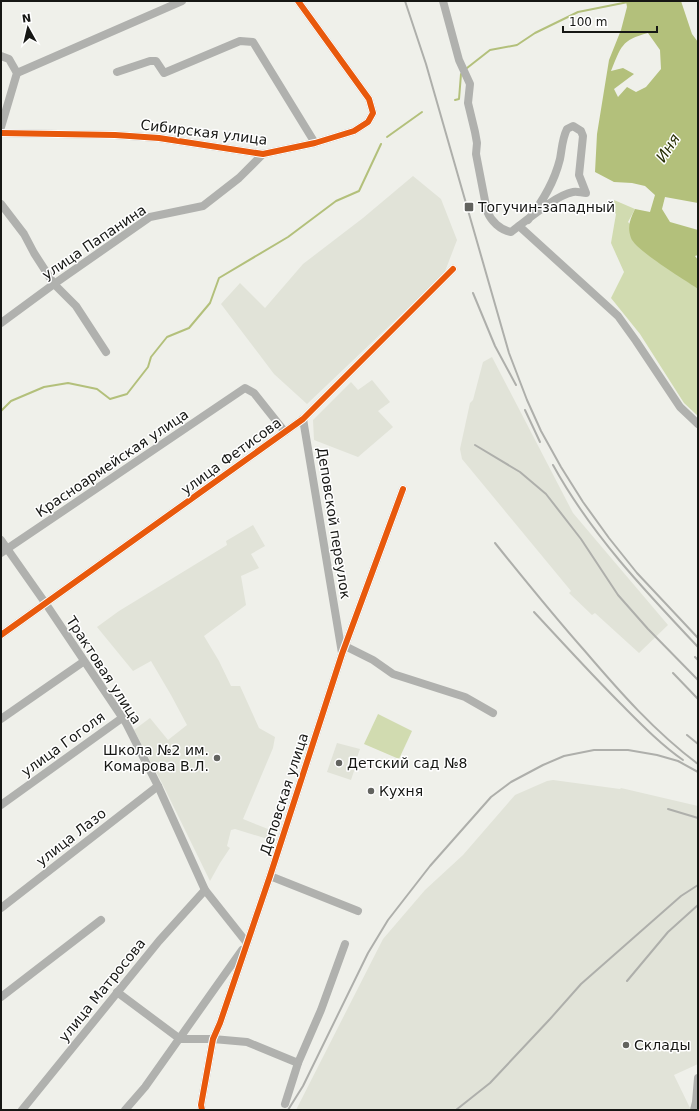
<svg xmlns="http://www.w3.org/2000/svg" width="699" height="1111" viewBox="0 0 699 1111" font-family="'DejaVu Sans',sans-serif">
<rect width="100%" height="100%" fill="#eff0ea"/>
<g fill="#e1e3d8">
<polygon points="413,176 441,199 457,240 444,274 307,404 274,374 221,304 240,283 265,308 303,264 363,218"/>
<polygon points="492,357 573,513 668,625 639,653 595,613 592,615 569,593 571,591 462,459 460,449 470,403 473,400 483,362"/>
<polygon points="372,380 390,402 378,411 393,427 358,457 314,440 313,420 351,382 358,390"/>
<polygon points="253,525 265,546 251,554 259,568 241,576 246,605 204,636 219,661 231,686 240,686 259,728 275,737 273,748 243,819 273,831 271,840 235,829 231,830 227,846 230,848 220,863 210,881 163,785 134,730 150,718 168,740 187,725 171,695 151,661 133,671 97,627 119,611 227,545 226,541"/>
<polygon points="337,743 360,749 356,760 350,758 347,765 355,768 351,780 327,772"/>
<polygon points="553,780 620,789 621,788 698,806 698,1064 674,1075 690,1108 689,1110 296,1110 383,939 425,890 463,855 515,795 547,781"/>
</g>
<g fill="#d1dbb0">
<polygon points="614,200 635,209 628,222 681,277 698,289 698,416 684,403 640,334 611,298 624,272 611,243 616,214 607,202"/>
<polygon points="378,714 412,731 399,759 364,744"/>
</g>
<path fill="#b3c07b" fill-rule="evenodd" d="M 626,1 L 681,1 L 692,34 L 698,42 L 698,203 L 665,197 L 662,209 L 670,222 L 698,230 L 698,255 L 695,256 L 698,260 L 698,289 C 685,280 635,250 631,238 C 627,227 630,219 635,209 L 650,212 L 655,195 L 645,186 L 632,183 L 614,182 L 595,172 L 597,134 L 609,60 L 621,30 L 627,7 ZM 648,33 L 660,50 L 661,69 L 646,87 L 636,92 L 627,87 L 618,97 L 614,89 L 634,74 L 623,68 L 611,71 C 621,47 621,40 648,33 Z"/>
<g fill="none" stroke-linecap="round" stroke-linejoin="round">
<g stroke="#b3c07b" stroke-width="2">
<polyline points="467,68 490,50 517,45 535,33 578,12 633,1"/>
<polyline points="455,100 459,99 461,74"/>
<polyline points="387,137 422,112"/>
<polyline points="1,411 11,401 44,387 68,383 97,389 110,399 127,394 148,367 151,357 167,337 189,328 210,303 219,278 288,237 336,201 359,191 381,144"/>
</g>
<g stroke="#b0b1ae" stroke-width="8">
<path d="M 443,1 L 459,60 L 470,84 L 468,103 L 475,132 L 477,143 L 476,154 L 487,211 C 491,221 500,230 511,232 C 526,221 556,195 573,192 C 577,191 582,193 586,193 L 579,175 L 583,136 L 581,131 L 573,126 L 567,129 C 562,139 562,149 560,159 C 554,183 543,201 528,220"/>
<polyline points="1,56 9,59 17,73 1,127"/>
<polyline points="117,72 150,61 156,61 164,73 240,41 253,42 315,143"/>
<polyline points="17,73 182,1"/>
<polyline points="1,133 115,135 159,138 263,154 315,143 354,131 368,122 373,113 369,99 298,1"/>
<polyline points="1,204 24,234 34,253 54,284 76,306 106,352"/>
<polyline points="519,226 618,316 636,341 680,407 698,424"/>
<polyline points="1,323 54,284 150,217 203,206 239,178 263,154"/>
<polyline points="303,419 342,653"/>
<polyline points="1,540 46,604 126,723 158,786 205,890 247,943"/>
<polyline points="1,553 245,388 254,393 285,432"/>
<polyline points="1,635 303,419 453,269"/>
<polyline points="345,646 373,660 393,674 465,697 493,713"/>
<polyline points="1,719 83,662"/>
<polyline points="1,805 122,718"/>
<polyline points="270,876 358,911"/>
<polyline points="1,908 158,786"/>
<polyline points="117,992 180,1039 213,1039 247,1042 298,1063 285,1104"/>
<polyline points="1,997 101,920"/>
<polyline points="298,1063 321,1010 345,944"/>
<polyline points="22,1110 159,941 205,890"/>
<polyline points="125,1110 145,1087 242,950"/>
<polyline points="202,1110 201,1105 213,1039 220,1023 270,876 342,654 403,489"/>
<polyline points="694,1110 696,1102 698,1078"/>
</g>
<g stroke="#aeafab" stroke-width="2">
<polyline points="405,1 426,64 509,353 527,400 541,431 561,467 583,502 609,538 637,573 698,638"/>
<polyline points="473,293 495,346 516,385"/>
<polyline points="525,410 540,442"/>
<polyline points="475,445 520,472 546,494 581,539 618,595 648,629 698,680"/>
<path d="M 553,465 C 591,534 644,590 698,647"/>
<path d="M 495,543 C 524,579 553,615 584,650 C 619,691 655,732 698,764"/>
<path d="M 534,612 C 562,642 590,673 620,703 C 640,723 660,744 683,760"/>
<polyline points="695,657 698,660"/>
<polyline points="673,673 698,699"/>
<polyline points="687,735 698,744"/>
<polyline points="668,809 698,818"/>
<polyline points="627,981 668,932 698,905"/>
<polyline points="288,1110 303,1086 368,953 388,920 430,866 491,797 511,782 543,765 564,756 594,750 628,750 657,755 678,761 698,772"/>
<polyline points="456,1110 490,1083 550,1019 581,984 681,896 698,885"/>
</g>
<g stroke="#fff" stroke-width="8">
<g id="cycleway">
<polyline points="1,133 115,135 159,138 263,154 315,143 354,131 368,122 373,113 369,99 298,1"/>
<polyline points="1,635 303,419 453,269"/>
<polyline points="202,1110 201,1105 213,1039 220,1023 270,876 342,654 403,489"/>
</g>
</g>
<use href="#cycleway" stroke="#e8590c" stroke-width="6"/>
</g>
<g fill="#62635f" stroke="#fff" stroke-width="1.5">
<rect x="464" y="202" width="10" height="10" rx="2"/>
<circle cx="217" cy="758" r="4"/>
<circle cx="339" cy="763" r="4"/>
<circle cx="371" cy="791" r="4"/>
<circle cx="626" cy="1045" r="4"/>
</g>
<g text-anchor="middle" stroke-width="3" stroke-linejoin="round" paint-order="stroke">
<g font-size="14" fill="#161714" stroke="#fff">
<text transform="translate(204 132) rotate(7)" y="5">Сибирская улица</text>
<text transform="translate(94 242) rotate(-34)" y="5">улица Папанина</text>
<text transform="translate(231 456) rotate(-36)" y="5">улица Фетисова</text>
<text transform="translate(112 463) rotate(-34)" y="5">Красноармейская улица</text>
<text transform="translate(334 523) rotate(81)" y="5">Деповской переулок</text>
<text transform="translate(104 670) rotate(57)" y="5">Трактовая улица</text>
<text transform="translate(63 744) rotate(-36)" y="5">улица Гоголя</text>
<text transform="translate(284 794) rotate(-72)" y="5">Деповская улица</text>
<text transform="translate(71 837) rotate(-38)" y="5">улица Лазо</text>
<text transform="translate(102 990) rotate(-51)" y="5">улица Матросова</text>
</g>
<g font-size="14" fill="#161714" stroke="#fff" text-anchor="start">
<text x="478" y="212">Тогучин-западный</text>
<text x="209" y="755" text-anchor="end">Школа №2 им.<tspan x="209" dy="16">Комарова В.Л.</tspan></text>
<text x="347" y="768">Детский сад №8</text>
<text x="379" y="796">Кухня</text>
<text x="634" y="1050">Склады</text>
</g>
<g font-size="15" font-style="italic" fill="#283006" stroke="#fff">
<text transform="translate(668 148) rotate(-57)" y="5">Иня</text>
</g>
</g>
<rect width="699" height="1111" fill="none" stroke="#161714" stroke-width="4"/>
<g transform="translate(28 28) rotate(352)" stroke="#ffffff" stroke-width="3" paint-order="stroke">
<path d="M0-3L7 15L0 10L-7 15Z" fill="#161714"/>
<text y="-6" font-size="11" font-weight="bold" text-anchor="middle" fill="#161714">N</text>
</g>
<path d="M563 26v6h94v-6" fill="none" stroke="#161714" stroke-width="2"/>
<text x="569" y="26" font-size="12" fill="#161714" stroke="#ffffff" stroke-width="3" paint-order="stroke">100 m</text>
</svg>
